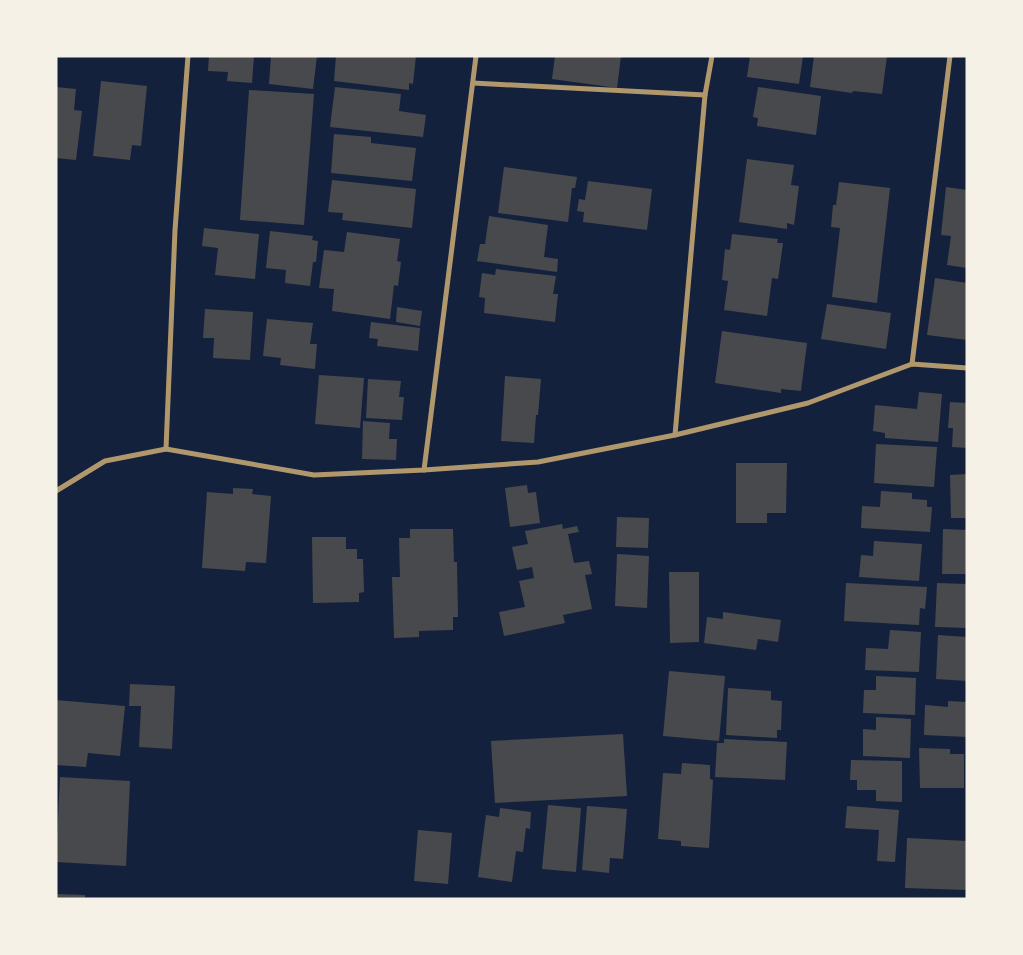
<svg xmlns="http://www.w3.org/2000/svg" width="1023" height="955" viewBox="0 0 1023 955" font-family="'Nunito Sans',sans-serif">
<rect width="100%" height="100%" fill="#14213d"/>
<g fill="#48494c">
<polygon points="209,56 254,56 252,83 227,81 228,72 208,71"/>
<polygon points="271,56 317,56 313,89 269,84"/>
<polygon points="336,56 416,56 413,84 409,83 409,90 334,81"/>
<polygon points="555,56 621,56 617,88 552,79"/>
<polygon points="750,56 803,56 799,84 747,77"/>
<polygon points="814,56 887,56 882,94 853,91 852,93 810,87"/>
<polygon points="101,81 147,86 141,146 132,145 130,160 93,156"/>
<polygon points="56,87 76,89 74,110 82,111 76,160 56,158"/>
<polygon points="335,87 401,94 399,111 426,115 423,137 330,127"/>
<polygon points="758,87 821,96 816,135 757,126 758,118 753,117"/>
<polygon points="249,90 314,94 304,225 240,220"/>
<polygon points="334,134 371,137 371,143 416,148 412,181 331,173"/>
<polygon points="747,159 794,165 791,185 799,186 794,225 787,223 787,229 739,222"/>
<polygon points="504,167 577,177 575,188 572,188 568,222 498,213"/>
<polygon points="332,180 416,189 412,228 342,220 343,213 328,212"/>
<polygon points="588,181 652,189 647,230 583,222 584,212 577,211 579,199 585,200"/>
<polygon points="839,182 890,188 877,303 832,297 840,228 831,227 833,205 836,205"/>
<polygon points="946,187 967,190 967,268 947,265 951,236 941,235"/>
<polygon points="489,216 548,225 544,257 558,259 557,272 477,261 480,244 485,244"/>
<polygon points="204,228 259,234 255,279 215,275 218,248 202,246"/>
<polygon points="270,231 313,236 312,240 318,241 316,262 313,262 310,286 285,283 286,270 266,268"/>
<polygon points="347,232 400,239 397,261 401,262 398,286 394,285 390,319 332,311 334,289 319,288 324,250 344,252"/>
<polygon points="732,234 778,239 777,243 783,243 778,279 772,278 767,316 724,310 728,281 722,280 725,249 730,250"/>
<polygon points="496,269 556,276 553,294 558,294 555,322 484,313 485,298 479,297 482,273 495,275"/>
<polygon points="935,278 967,283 967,340 927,335"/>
<polygon points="827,304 891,313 886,349 821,339"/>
<polygon points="397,307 422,311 420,326 396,322"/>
<polygon points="205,309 253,312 250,360 213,358 214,338 203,338"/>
<polygon points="267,319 313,323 310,344 317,344 315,369 280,365 281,358 263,356"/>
<polygon points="371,322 420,328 418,351 377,346 378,339 369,338"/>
<polygon points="722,331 807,343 801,391 781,389 781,393 715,383"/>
<polygon points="319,375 364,378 360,428 315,424"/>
<polygon points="505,376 541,379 538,415 536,415 534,443 501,441"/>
<polygon points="368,379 401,381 399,397 404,397 402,420 366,418"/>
<polygon points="919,392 942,394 938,442 885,438 885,433 873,431 875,405 917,409"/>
<polygon points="950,402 967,403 967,448 952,447 953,428 948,428"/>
<polygon points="363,421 390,423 389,439 397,439 396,460 362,459"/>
<polygon points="876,444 937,447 934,487 874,483"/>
<polygon points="736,463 787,463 786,513 767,513 767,523 736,523"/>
<polygon points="967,474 967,518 951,518 950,475"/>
<polygon points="527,485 528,493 536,492 540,523 510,527 505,488"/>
<polygon points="233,488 253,489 252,494 271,496 266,563 246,562 245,571 202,568 207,492 233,494"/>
<polygon points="881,491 912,493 912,499 927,500 927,507 932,507 930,532 861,528 862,506 880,507"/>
<polygon points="617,517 649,518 648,548 616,547"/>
<polygon points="562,524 563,529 577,526 579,532 568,534 574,563 589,561 592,574 585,575 592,609 563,615 565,623 504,636 499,612 525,607 519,581 534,578 532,567 517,570 512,547 528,544 525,531"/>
<polygon points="410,529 453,529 454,562 457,562 458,617 453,617 453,630 419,631 419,637 394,638 392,577 400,577 399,538 410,538"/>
<polygon points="943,529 967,530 967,574 942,574"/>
<polygon points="312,537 346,537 346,549 357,549 357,559 363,559 364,592 359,593 359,602 313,603"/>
<polygon points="874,541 922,544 919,581 859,577 861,555 873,556"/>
<polygon points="617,554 649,556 647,608 615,606"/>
<polygon points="669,572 699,572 699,642 670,643"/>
<polygon points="846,583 927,587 925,609 920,608 919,625 844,621"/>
<polygon points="937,583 967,584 967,628 935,627"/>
<polygon points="723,612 781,620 778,642 758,639 756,650 704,643 707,617 723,619"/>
<polygon points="890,630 921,632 919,672 865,670 866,648 888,649"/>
<polygon points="938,635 967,637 967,681 936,679"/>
<polygon points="669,671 725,676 719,741 663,736"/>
<polygon points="876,676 916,678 915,715 863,713 864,690 876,690"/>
<polygon points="130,684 175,686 172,749 139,747 141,706 129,706"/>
<polygon points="728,688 771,691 771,700 782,701 781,730 777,730 777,738 726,735"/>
<polygon points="56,700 125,706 120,756 88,753 86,767 56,765"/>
<polygon points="948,701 967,702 967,737 924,735 925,705 948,707"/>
<polygon points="876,717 911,719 910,758 863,756 863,729 876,730"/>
<polygon points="623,734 627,796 495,803 491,741"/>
<polygon points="724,739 787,742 785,780 715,777 717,743 724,743"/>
<polygon points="919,748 950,749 950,754 964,754 964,788 920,788"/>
<polygon points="851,760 902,761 902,802 876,801 876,790 857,790 857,780 850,780"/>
<polygon points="682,763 710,765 710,779 713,780 709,848 681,846 681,841 658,839 663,773 681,774"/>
<polygon points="60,777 130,781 126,866 56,862"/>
<polygon points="548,805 581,808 576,872 542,869"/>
<polygon points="587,806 627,809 623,859 610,858 609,873 582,870"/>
<polygon points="847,806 899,810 895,862 877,861 879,830 845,828"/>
<polygon points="500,808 531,812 530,829 526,828 523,852 516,851 512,882 478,877 486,815 499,817"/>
<polygon points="418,830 452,833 448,884 414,881"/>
<polygon points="907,838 967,841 967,890 905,888"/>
<polygon points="56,894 85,895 85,899 56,899"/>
</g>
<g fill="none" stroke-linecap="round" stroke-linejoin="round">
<g stroke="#b1986c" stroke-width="5">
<polyline points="473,83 705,95"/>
<polyline points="912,364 950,56"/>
<polyline points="675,435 705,95 712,56"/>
<polyline points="166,449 175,230 188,56"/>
<polyline points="424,470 476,56"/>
<polyline points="56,491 105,461 166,449 314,475 424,470 538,462 675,435 808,403 912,364 967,368"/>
</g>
</g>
<rect width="1023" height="955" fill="none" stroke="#f6f1e7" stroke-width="115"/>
</svg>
